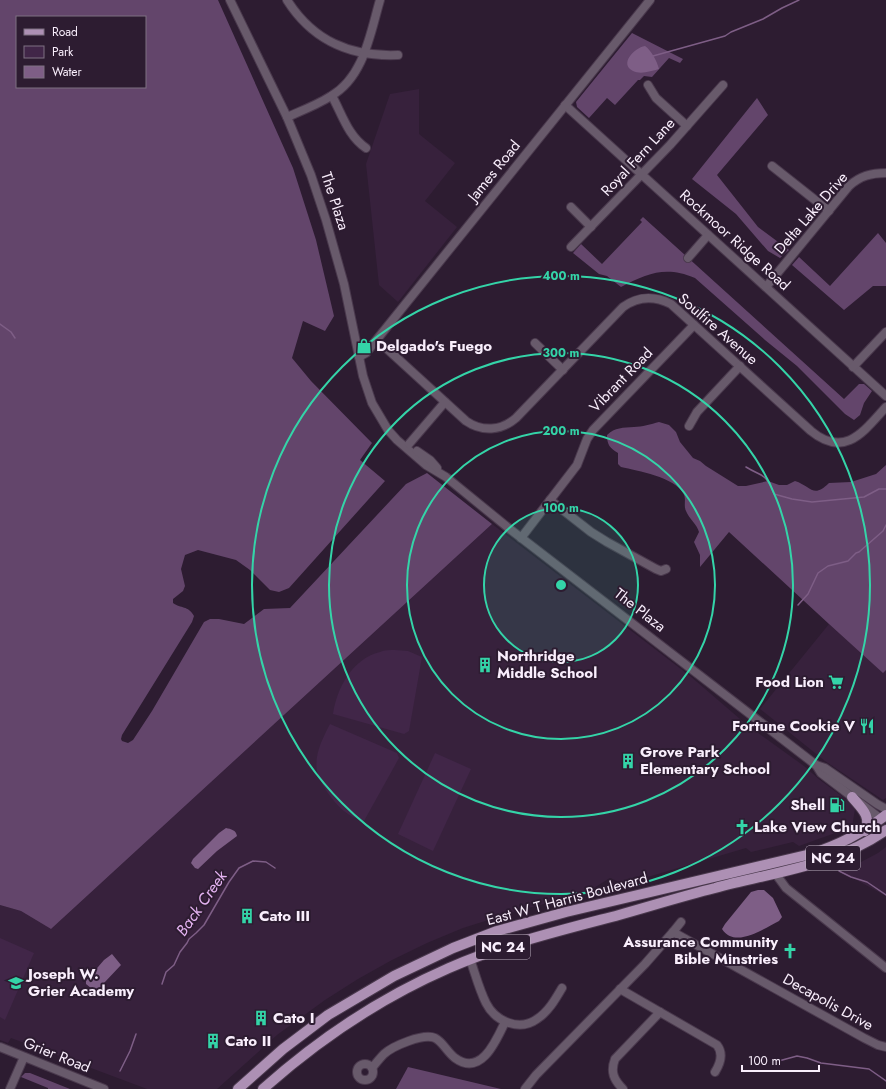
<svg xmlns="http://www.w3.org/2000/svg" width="886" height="1089" viewBox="0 0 886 1089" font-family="Jost,sans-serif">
<rect width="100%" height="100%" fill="#2d1c31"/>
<g fill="#37213c">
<polygon points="419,89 419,134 455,163 425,201 457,227 398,302 379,285 366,164 390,94"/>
<polygon points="492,524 690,676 747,725 804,766 820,780 843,797 855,809 852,827 799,846 793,842 751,852 746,848 624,884 610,878 584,894 520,910 463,928 427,943 392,960 358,979 325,1000 277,1035 217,1089 147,1089 11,1038 8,1043 0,1040 0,905 21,911 51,929"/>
<polygon points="829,624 883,672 886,670 886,798 883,800 825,761 760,709"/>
<polygon points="886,847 886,896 842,872 878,853"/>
</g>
<g fill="#412648">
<path d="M 395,650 L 408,651 L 422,657 L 409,731 L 404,734 L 333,714 C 337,688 352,659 380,652 C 384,650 390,650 395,650 Z"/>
<path d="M 330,724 L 397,753 L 399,758 L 364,821 C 357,819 350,816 344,811 C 334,803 320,784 317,771 C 314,754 323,738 330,724 Z"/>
<polygon points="435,753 471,769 433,851 398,834"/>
<polygon points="0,938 34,953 5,1020 0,1017"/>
</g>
<g fill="#63456b" fill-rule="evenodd">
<path d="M 0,0 L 218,0 L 293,168 L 316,240 L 334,316 L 325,331 L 303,321 L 292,358 L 311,381 L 372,443 L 360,460 L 385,481 L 289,588 L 279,592 L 270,590 L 250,570 L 236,560 L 198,550 L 185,555 L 181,569 L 185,586 L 183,591 L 173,599 L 173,603 C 181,609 188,605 194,616 L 192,622 L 122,735 L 121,739 L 122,741 L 128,743 L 133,740 L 152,711 L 204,622 L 210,619 L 219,619 L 244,624 L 264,609 L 290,608 L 406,484 L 427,473 L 492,524 L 51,929 L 21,911 L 0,905 ZM 17,17 L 145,17 L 145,87 L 17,87 Z"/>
<polygon points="632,33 683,59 680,63 669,58 652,77 644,76 640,80 638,80 615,105 607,98 589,118 577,107 576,102"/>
<polygon points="757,98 768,115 717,175 758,227 789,250 780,258 768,251 736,214 692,179"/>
<path d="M 643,217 L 844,399 L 859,384 L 864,384 L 872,391 L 864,403 L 860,415 L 854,420 L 845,414 L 797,366 L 765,340 L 695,278 C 666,266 648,273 621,287 L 607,276 L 599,274 L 573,253 L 581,244 L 602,264 L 642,222 L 640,220 Z"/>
<polygon points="878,233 886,243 886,286 873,286 844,310 792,265 799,257 830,286"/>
<path d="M 659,422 L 669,425 L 676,432 L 680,442 L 693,458 L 700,461 L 706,466 L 738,486 L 746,486 L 768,481 L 779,485 L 787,485 L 795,481 C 811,486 813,499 829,483 L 851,482 L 876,474 L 886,465 L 886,670 L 883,673 L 829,624 L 729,532 L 700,567 L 700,555 L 694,542 L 699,532 C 697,524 689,519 686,511 C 683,505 687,499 683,493 C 674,477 638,471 621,467 L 618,464 L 618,453 C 610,448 607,445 607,435 C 615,427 623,428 634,427 C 642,427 651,424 659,422 Z"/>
<polygon points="408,1067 501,1089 396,1089"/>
<polygon points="25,1073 30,1073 70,1089 48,1089 48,1088 21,1077"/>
</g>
<g fill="#7e5e86">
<path d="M 645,46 C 651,50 657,61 659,69 C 651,71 641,75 633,71 C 619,64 634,48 645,46 Z"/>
<path d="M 226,828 C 231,829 236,830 237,836 L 217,851 L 198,869 L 195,868 L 191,863 L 193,859 L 219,833 Z"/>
<path d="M 758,890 L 764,890 L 773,898 L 782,917 L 779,921 C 763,929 735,949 722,929 L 725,924 L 751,892 Z"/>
<polygon points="112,954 121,965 104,983 100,991 97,993 86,984 86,981 104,960"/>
</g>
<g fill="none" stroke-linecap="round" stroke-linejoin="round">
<g stroke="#7e5e86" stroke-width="1.5">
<polyline points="653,56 725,36 731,32 763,19 782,8 799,0"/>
<polyline points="0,324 11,332 15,338"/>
<path d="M 746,467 C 764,478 765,472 774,494 L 792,499 L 812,502 L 864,497 L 879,489 L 886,489"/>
<polyline points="798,605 808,594 818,573 828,566 848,561 856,553 859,552 883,531 886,525"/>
<polyline points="839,871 851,877 867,882 886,895"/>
<polyline points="162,984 166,972 174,965 180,952 187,943 189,939 196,933 204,925 229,882 239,868 253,861 266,862 275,868"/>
<polyline points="775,1062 797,1056 807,1058 821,1063 869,1069 886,1081"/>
<polyline points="120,1071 130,1051 136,1034"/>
</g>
<g stroke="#4a394d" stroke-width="10">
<g id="minor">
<polyline points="230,0 287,117 311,175 326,220 344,284 363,376 372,403 388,430 397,440 426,465 446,477 511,530 816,765 821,773 881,819"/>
<path d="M 287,0 C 313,41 350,57 398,55"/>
<polyline points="648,85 656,98 687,126"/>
<path d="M 332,96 C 342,114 348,136 366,148"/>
<polyline points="565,105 886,396"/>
<path d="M 287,117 C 301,111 317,105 331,96 C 364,77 370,34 380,0"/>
<polyline points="772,166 829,211"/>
<polyline points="571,207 591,227"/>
<polyline points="571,247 670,145 723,85"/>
<polyline points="688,258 708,235"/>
<path d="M 766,287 L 849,186 C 860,176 871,173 886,173"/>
<polyline points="535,343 563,370"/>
<path d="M 385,347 L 466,421 C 482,432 501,431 516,418 L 623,307 C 638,296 655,296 671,304 L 811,431 C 845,459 864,431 886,407"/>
<polyline points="359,357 366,353 650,0"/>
<polyline points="853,367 886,332"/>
<polyline points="689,426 697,412 740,366"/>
<polyline points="409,444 445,402"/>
<polyline points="417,451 430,460 437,468"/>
<polyline points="550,500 591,532 607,542 656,569 661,571 666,569"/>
<polyline points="521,538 577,465 587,439 593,430 694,325"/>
<polyline points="816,765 825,768 877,804 886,809"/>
<polyline points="775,873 786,888 886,968"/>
<polyline points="673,932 864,1038 878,1045 886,1047"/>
<path d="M 470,959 C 475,973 479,989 486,1003 C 495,1021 519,1032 537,1019 C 548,1012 555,1000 562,988"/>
<path d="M 620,989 L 717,1045 C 724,1054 720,1064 715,1072"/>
<polyline points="0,1047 104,1089"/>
<circle cx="365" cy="1072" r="8"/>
<path d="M 372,1068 C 376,1063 380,1058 384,1054 C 393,1046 423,1033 435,1038 C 443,1042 447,1052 455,1058 C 481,1077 496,1041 505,1022"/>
<polyline points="10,1089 24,1057"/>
<polyline points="525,1089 536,1075 645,964 673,932 681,922"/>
<path d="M 623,1089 C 614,1080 610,1072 615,1059 L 660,1012"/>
</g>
</g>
<g stroke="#4a394d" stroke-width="12">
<g id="major">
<path d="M 852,797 C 861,808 872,816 865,831"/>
<path d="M 238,1089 L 283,1049 L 328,1015 L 394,976 L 453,948 L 497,931 L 566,912 L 811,854 C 839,845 863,833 886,815"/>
<path d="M 263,1089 C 319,1039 380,998 449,968 C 504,944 562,930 619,915 C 651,906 683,896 715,888 C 773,872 835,866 886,830"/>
</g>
</g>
<use href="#minor" stroke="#685a6b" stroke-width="8"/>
<use href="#major" stroke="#ad90b4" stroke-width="10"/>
</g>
<circle cx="561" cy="585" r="77" fill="#34d4a8" fill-opacity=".12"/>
<g fill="none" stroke="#34d4a8" stroke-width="2">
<circle cx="561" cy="585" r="77"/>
<circle cx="561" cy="585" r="154"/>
<circle cx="561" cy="585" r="232"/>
<circle cx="561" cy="585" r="309"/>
</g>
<defs>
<g id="shop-bare" transform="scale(1.2)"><path d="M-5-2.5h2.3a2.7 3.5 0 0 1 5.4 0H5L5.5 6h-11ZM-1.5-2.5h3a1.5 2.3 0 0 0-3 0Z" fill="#34d4a8" stroke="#2d1c31" stroke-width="2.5" paint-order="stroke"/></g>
<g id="building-bare" transform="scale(1.2)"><path d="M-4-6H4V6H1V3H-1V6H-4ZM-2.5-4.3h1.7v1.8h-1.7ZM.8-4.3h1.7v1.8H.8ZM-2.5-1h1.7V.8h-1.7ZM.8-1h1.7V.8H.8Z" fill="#34d4a8" stroke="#2d1c31" stroke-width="2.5" paint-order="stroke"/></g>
<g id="supermarket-bare" transform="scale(1.2)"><path d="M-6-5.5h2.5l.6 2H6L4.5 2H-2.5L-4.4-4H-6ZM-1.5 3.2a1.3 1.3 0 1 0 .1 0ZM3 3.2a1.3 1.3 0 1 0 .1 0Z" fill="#34d4a8" stroke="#2d1c31" stroke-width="2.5" paint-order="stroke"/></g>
<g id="restaurant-bare" transform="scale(1.2)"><path d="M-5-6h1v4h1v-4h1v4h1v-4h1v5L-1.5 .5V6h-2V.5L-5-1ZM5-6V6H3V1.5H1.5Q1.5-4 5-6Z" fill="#34d4a8" stroke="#2d1c31" stroke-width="2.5" paint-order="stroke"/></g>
<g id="fuel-bare" transform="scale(1.2)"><path d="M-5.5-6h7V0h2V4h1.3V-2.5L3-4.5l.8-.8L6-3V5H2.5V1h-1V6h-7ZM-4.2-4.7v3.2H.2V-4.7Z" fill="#34d4a8" stroke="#2d1c31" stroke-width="2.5" paint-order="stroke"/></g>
<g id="church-bare" transform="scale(1.2)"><path d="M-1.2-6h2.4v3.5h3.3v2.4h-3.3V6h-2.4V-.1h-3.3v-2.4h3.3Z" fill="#34d4a8" stroke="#2d1c31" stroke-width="2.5" paint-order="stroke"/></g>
<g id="school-bare" transform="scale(1.2)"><path d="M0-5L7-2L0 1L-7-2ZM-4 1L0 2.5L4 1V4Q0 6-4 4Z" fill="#34d4a8" stroke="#2d1c31" stroke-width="2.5" paint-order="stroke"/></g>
</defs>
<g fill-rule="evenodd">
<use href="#shop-bare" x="364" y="346"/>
<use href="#building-bare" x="485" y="665"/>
<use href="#supermarket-bare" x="836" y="682"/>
<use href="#restaurant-bare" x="867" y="726"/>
<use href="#building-bare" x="628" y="761"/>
<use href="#fuel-bare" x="837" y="805"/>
<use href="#church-bare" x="742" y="827"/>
<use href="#building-bare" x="247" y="916"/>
<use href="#church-bare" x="790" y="951"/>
<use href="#school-bare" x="16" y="983"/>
<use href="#building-bare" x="261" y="1018"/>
<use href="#building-bare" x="213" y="1041"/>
</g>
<g text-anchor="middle" stroke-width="4" stroke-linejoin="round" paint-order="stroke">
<g fill="#2d1c31" stroke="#bcafbf" stroke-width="1">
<rect x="806" y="846" width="54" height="24" rx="3"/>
<rect x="476" y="935" width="54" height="24" rx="3"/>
</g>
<g font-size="14" font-weight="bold" fill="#f9eefc">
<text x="833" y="863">NC 24</text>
<text x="503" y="952">NC 24</text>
</g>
<g font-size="15" fill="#f9eefc" stroke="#2d1c31">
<text transform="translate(638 157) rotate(-47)" y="5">Royal Fern Lane</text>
<text transform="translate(494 171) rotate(-51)" y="5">James Road</text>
<text transform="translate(335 201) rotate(72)" y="5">The Plaza</text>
<text transform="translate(811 213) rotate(-49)" y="5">Delta Lake Drive</text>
<text transform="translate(735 240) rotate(42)" y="5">Rockmoor Ridge Road</text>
<text transform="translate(718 329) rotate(41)" y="5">Soulfire Avenue</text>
<text transform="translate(621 380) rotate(-46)" y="5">Vibrant Road</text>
<text transform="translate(640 610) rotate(38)" y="5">The Plaza</text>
<text transform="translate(567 899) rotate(-15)" y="5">East W T Harris Boulevard</text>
<text transform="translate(828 1002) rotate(29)" y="5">Decapolis Drive</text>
<text transform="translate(57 1055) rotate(22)" y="5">Grier Road</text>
</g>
<g font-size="15" font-weight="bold" fill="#f9eefc" stroke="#2d1c31" text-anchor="start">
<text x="376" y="351">Delgado's Fuego</text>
<text x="497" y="661">Northridge<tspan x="497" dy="17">Middle School</tspan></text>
<text x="824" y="687" text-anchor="end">Food Lion</text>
<text x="855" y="731" text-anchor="end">Fortune Cookie V</text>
<text x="640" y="757">Grove Park<tspan x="640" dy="17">Elementary School</tspan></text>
<text x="825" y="810" text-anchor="end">Shell</text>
<text x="754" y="832">Lake View Church</text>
<text x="259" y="921">Cato III</text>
<text x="778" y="947" text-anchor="end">Assurance Community<tspan x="778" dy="17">Bible Minstries</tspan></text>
<text x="28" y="979">Joseph W.<tspan x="28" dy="17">Grier Academy</tspan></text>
<text x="273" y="1023">Cato I</text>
<text x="225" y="1046">Cato II</text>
</g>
<g font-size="16" font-style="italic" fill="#e5b3f2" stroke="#2d1c31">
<text transform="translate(201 903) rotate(-55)" y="6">Back Creek</text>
</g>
</g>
<circle cx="561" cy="585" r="6" fill="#34d4a8" stroke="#2d1c31" stroke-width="2"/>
<g font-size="12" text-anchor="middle" font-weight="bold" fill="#34d4a8" stroke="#2d1c31" stroke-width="4" stroke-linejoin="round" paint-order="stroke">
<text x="561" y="280">400 m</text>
<text x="561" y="357">300 m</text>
<text x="561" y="435">200 m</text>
<text x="561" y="512">100 m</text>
</g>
<rect x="16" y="16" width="130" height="72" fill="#2d1c31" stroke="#7f7082"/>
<rect x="24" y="29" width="20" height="6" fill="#ad90b4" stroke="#7f7082"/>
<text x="52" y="36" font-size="12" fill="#f9eefc">Road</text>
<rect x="24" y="46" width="20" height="12" fill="#412648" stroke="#7f7082"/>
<text x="52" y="56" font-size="12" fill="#f9eefc">Park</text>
<rect x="24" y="66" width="20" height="12" fill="#7e5e86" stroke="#7f7082"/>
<text x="52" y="76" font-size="12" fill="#f9eefc">Water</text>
<path d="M742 1065v6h77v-6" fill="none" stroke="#f9eefc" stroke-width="2"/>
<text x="748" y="1065" font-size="12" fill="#f9eefc" stroke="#2d1c31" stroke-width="3" paint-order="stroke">100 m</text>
</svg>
